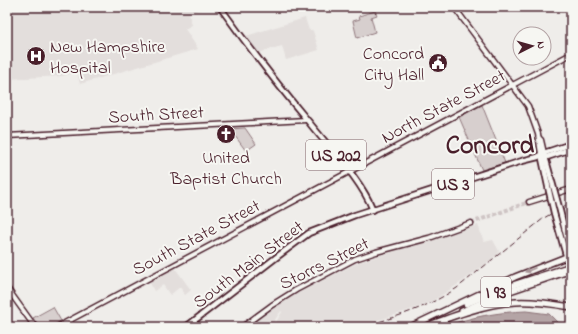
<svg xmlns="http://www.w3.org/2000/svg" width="578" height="334" viewBox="0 0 578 334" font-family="'Indie Flower',sans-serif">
<rect width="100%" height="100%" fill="#efedea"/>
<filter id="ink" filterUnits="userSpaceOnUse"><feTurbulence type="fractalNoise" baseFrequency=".025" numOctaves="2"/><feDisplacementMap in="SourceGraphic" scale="8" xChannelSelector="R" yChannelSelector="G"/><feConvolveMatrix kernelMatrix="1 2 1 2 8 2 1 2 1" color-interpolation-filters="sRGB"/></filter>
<g filter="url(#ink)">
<g fill="#e3dedc">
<polygon points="7,7 207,7 189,13 192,25 185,29 198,49 80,84 77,72 62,76 7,79"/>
<polygon points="305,18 309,30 312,30 313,31 319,50 286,60 282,46 258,53 246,36"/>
<polygon points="478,225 484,242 493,240 499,251 497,255 463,281 433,301 422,306 358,327 273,327 282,312 281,311 270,327 247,327 283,301 359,262"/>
<polygon points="175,268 191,290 185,295 180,287 170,295 163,285 154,291 149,281"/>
</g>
<g fill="#d7cfce" stroke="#90777c">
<polygon points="375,11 377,15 371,17 375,32 357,38 353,21 360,19 359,16"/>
<polygon points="482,105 505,163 482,170 459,117"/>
<polygon points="245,128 256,144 246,151 230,129"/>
<polygon points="53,307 61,321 50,327 39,327 33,318"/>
</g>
<path fill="#b4a4a5" stroke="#8a6f74" d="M 526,311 L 549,314 L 558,323 L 571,325 L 571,327 L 443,327 C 470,317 498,312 526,311 Z"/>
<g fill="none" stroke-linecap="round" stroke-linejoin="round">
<polyline stroke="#cec4c4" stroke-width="4" stroke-dasharray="4 2" stroke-linecap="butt" points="471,223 529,202"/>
<g stroke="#4a1f2b" stroke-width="7">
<g id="secondary">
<polyline points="454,7 528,106 538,134 541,154"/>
<polyline points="7,136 306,120"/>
<polyline points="539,138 541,140 544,153"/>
<polyline points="529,202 571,189"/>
<polyline points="7,288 35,327"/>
<polyline points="57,327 571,54"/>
<polyline points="242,327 272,305 296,290 355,259 376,252 429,238 471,223"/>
</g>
</g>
<g stroke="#4a1f2b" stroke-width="8">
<g id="primary">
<path d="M 220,7 C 248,46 277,84 308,121 C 329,148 360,178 373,210"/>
<polyline points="544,153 554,189"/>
<polyline points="541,154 549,191"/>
<polyline points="544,158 571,149"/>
<polyline points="560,211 571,254"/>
<polyline points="554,213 570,269"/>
<polyline points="186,327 278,256 309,233 355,215 522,161 538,157 541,154 571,144"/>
</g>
</g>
<g stroke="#4a1f2b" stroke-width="8">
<g id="highway">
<polyline points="466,304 510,286 565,268"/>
<polyline points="462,311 501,294 566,272"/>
<polyline points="410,327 515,277 571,255"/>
<path d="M 424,327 C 453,316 484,304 516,302 C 534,301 553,304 571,307"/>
</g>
</g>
<use href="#secondary" stroke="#f6f6f2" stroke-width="4"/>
<use href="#primary" stroke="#f6f6f2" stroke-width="4.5"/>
<use href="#highway" stroke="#f6f6f2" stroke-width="5"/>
<path stroke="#4a1f2b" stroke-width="1" stroke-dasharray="6 3" stroke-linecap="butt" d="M 362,327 C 398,316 425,309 457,288 L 544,218 L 571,202"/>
<g stroke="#4a1f2b" stroke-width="8" stroke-linecap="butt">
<g id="primary-bridge">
<polyline points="554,189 560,211"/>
<polyline points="549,191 554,213"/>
</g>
</g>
<g stroke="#4a1f2b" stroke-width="8" stroke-linecap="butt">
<g id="highway-bridge">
<polyline points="565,268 571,266"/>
<polyline points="566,272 571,271"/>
</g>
</g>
<use href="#primary-bridge" stroke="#f6f6f2" stroke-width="4.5"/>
<use href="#highway-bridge" stroke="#f6f6f2" stroke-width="5"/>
</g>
<defs><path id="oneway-solid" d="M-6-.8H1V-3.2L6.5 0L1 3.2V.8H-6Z"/></defs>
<use fill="#a99598" href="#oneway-solid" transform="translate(530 270) rotate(157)"/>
</g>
<defs>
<g id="hospital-disc" transform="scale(1)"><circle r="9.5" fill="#4a1f2b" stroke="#f6f6f2"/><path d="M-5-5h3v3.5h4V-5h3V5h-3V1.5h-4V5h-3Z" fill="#fff"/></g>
<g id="civic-disc" transform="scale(1)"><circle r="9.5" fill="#4a1f2b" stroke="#f6f6f2"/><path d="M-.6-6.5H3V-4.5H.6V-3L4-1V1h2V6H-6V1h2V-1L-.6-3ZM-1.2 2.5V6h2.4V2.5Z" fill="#fff"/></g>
<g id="church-disc" transform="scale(1)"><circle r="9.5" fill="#4a1f2b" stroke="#f6f6f2"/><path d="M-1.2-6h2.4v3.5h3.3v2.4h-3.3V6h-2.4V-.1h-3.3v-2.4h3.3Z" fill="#fff"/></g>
</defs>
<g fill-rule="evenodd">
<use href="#hospital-disc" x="36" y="56"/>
<use href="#civic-disc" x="438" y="63"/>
<use href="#church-disc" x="226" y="134"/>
</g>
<g text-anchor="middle" stroke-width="4" stroke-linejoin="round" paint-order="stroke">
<g fill="#f6f6f2" stroke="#7e6067" stroke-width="1">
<rect x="306" y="140" width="60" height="30" rx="3"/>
<rect x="432" y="169" width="42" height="30" rx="3"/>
<rect x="481" y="277" width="30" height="30" rx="3"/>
</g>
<g font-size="17" font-weight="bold" fill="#4a1f2b">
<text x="336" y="161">US 202</text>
<text x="453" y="190">US 3</text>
<text x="496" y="298">I 93</text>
</g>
<g font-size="18" fill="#4a1f2b" stroke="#f6f6f2" text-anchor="start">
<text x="50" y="52">New Hampshire<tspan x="50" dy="21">Hospital</tspan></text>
<text x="424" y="59" text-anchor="end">Concord<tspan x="424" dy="21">City Hall</tspan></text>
<text x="226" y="163" text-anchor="middle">United<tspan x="226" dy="21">Baptist Church</tspan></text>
</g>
<g font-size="18" fill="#4a1f2b" stroke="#f6f6f2">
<text transform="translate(443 106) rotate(-28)" y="6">North State Street</text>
<text transform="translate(156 114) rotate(-3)" y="6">South Street</text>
<text transform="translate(196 237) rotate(-28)" y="6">South State Street</text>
<text transform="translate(324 263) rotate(-26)" y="6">Storrs Street</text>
<text transform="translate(248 264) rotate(-37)" y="6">South Main Street</text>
</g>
<g font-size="26" font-weight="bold" fill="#4a1f2b" stroke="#f6f6f2">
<text x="490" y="153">Concord</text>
</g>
</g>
<rect width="578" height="334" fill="none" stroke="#f6f6f2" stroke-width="24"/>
<rect x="12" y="12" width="554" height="310" fill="none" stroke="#4a1f2b" stroke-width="1.5" filter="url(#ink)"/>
<g transform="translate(532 46) rotate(84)"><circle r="19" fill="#f6f6f2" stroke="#b1a0a2"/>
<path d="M0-3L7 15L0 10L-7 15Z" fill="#4a1f2b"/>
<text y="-6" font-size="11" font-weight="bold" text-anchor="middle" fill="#4a1f2b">N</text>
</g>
</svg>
